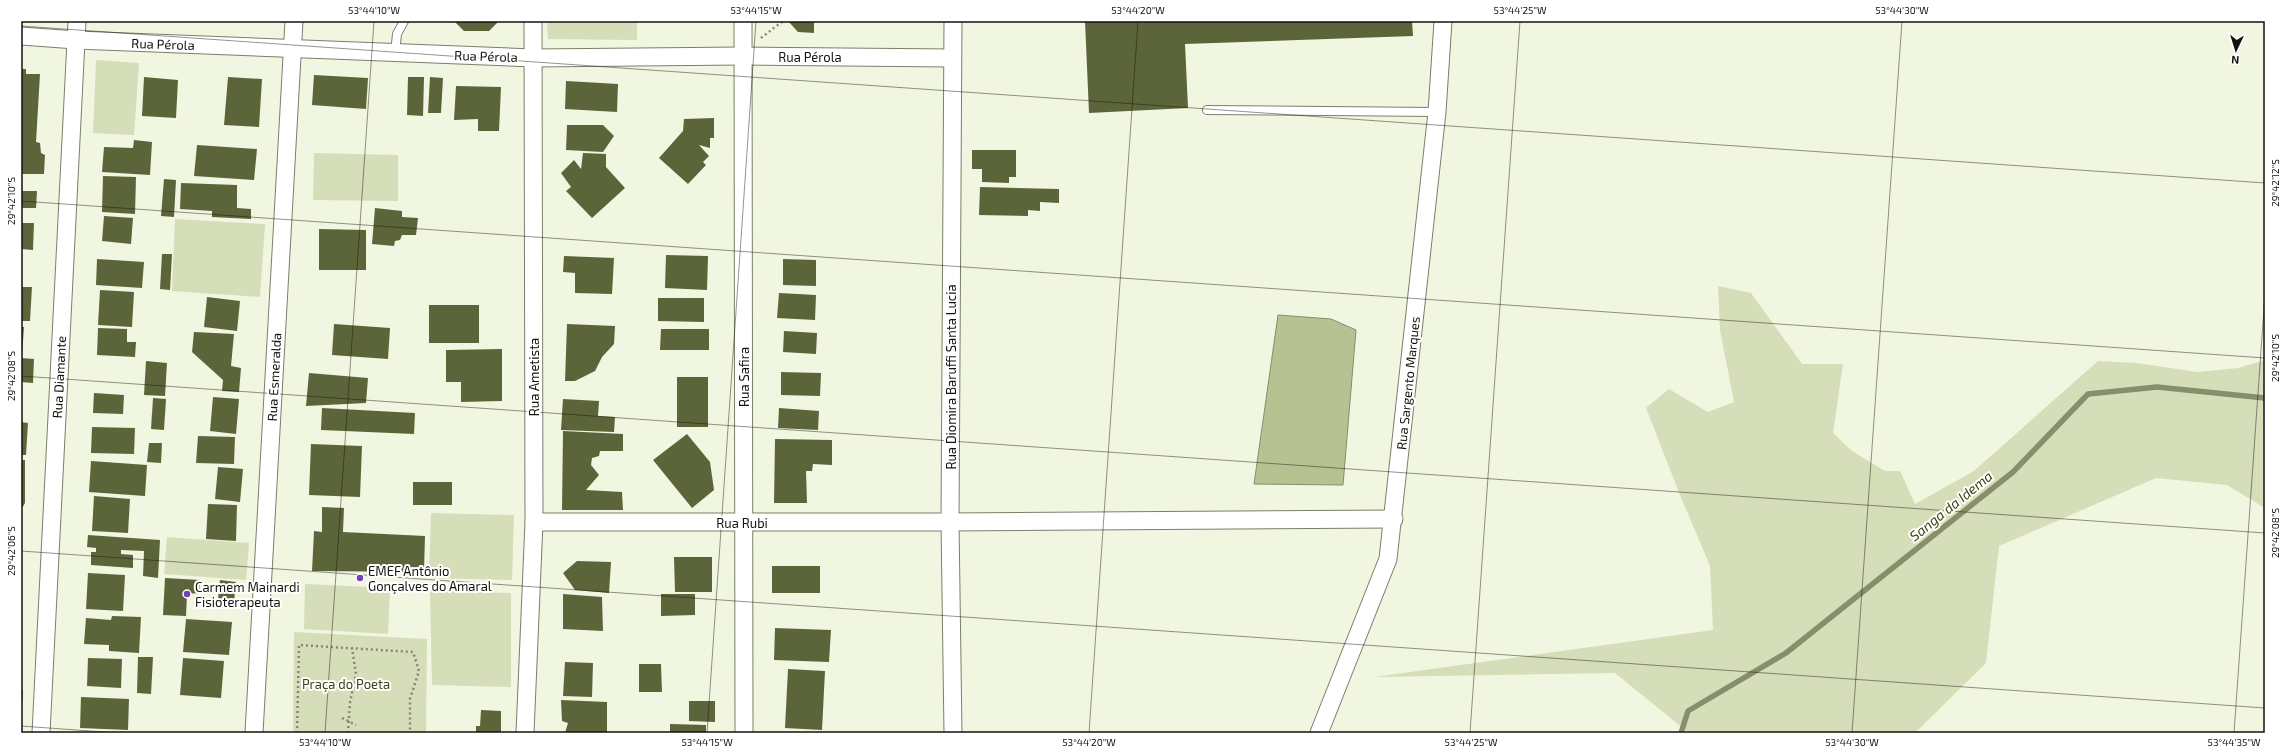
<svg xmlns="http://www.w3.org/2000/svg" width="2286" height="754" viewBox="0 0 2286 754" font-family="'Exo 2',sans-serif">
<rect width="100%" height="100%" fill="#f1f6e1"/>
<g fill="#d5ddb9">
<polygon points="547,21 637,21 637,40 548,39"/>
<polygon points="96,60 139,63 134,135 93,133"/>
<polygon points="314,153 398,155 398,201 313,200"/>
<polygon points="175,219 265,224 260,297 172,291"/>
<polygon points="1718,286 1751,293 1802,364 1843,364 1833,433 1852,451 1885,471 1900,471 1915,504 1974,471 2098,361 2137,363 2197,372 2238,368 2265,360 2265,508 2227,485 2156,478 1999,546 1986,663 1915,733 1689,733 1615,673 1374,677 1713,630 1710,566 1680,495 1646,408 1669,389 1708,412 1734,402 1720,330"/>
<polygon points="431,513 514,515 512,580 429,578"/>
<polygon points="167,537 249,543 246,580 164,574"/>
<polygon points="305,584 390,588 388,634 304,629"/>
<polygon points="430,591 511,593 511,687 432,685"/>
<polygon points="294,632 427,639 426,733 293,733"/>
</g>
<polygon fill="#b7c293" stroke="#868e6a" points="1278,315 1331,319 1356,330 1343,485 1254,484"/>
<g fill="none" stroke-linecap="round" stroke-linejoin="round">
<polyline stroke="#868e6a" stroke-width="5.5" points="1681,733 1688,711 1786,653 2013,472 2088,394 2157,387 2265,398"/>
</g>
<g fill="#5c653a">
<polygon points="454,21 499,21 489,31 464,31"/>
<polygon points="788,21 814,21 814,33 798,32"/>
<polygon points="1085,21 1412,21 1413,36 1185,44 1188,108 1089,113"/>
<polygon points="21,69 26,69 26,74 40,74 36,142 40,143 41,153 45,155 44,174 21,174"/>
<polygon points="314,75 368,78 366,109 312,105"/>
<polygon points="144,77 178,80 176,118 142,116"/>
<polygon points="228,77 262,79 259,127 224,125"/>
<polygon points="408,77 424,77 423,116 407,115"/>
<polygon points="430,77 443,78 441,113 428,113"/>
<polygon points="566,81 618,84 617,112 565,109"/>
<polygon points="456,86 501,87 499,131 478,131 478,119 454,120"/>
<polygon points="714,118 714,138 710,138 710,148 699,145 709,156 703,162 706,165 688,184 659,158 683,131 684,119"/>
<polygon points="567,125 603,125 614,136 603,152 566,150"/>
<polygon points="134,140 152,142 150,175 102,172 104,147 133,148"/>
<polygon points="197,145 257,149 254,180 194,176"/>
<polygon points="972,150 1016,150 1016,177 1009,177 1009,183 982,182 982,169 972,169"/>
<polygon points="583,153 606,154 606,167 625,188 592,218 566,191 571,187 561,173 574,160 581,169"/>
<polygon points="103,176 136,177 135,214 102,212"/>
<polygon points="164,179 176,180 174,217 161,216"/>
<polygon points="181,183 237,185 237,208 251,209 251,219 212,217 212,211 180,209"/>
<polygon points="980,187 1059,189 1059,203 1040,202 1040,211 1028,210 1028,216 979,215"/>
<polygon points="21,191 37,191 36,208 21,208"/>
<polygon points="375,208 402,211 402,217 418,218 416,235 402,235 400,240 395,241 394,246 372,244"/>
<polygon points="104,216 133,218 131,244 102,241"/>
<polygon points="21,223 34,223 33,250 21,249"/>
<polygon points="319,229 366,230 366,270 319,270"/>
<polygon points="162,254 172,254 170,290 160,289"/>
<polygon points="666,255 708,256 707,290 665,288"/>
<polygon points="564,256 614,258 612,294 575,293 575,273 563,272"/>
<polygon points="97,259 144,262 142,288 96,285"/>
<polygon points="783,259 816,260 816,286 783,285"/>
<polygon points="21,287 32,287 30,321 21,321"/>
<polygon points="100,290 134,292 132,327 98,325"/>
<polygon points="779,293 816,295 815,320 777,318"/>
<polygon points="207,297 240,301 237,331 204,327"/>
<polygon points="658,298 704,298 704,322 658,321"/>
<rect x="429" y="305" width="50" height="38"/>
<polygon points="334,324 390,328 388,359 332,355"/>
<polygon points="567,324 615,326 614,344 602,357 595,371 575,381 565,381"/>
<polygon points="21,327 24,327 22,355 21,355"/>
<polygon points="98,328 127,329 127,342 136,342 135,357 97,355"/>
<polygon points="661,329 709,329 709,350 660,350"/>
<polygon points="784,331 817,333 816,354 783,352"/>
<polygon points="194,332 234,334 231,366 241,368 239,392 222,391 223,380 192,352"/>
<polygon points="502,349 502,401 461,402 461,382 446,382 446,350"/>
<polygon points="21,358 34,359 33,383 21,382"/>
<polygon points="146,361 167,363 165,396 144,395"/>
<polygon points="781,372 821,373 820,396 781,395"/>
<polygon points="309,373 368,378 366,403 306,406"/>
<rect x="677" y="377" width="31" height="50"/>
<polygon points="94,393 124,395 123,414 93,413"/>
<polygon points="213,397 239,399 236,434 210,431"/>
<polygon points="153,398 166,399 164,430 151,429"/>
<polygon points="563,399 599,401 598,416 615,417 614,432 561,430"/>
<polygon points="322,408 415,413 414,434 321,430"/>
<polygon points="779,408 819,411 818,430 778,428"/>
<polygon points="21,422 28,423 26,455 21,455"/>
<polygon points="92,427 135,428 134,454 91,453"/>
<polygon points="563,431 623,434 623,451 600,451 599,456 592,458 591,465 599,475 586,490 622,492 623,510 562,510"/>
<polygon points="687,434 710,462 714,490 692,508 653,460"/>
<polygon points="198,436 235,437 234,464 196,463"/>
<polygon points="775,439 832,440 832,465 813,464 812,471 806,471 807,503 774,503"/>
<polygon points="149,443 162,443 161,463 147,462"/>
<polygon points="311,444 362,446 360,497 309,495"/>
<polygon points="21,460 25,460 25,503 21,510"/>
<polygon points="91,461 147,465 145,496 89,492"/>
<polygon points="218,467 243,469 240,502 215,499"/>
<rect x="413" y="482" width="39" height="23"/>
<polygon points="94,496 130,499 128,533 92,531"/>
<polygon points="208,504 237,505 236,541 206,539"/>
<polygon points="322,507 344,508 343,532 425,536 424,572 312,571 314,531 322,532"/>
<polygon points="88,535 160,540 158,578 143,576 144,551 121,550 121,554 133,555 133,568 91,565 91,552 96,552 96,548 87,547"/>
<polygon points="674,557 712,557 712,592 675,592"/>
<polygon points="577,561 611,562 609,593 575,590 563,573"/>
<rect x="772" y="566" width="48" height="27"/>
<polygon points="88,573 125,575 123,611 86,609"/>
<polygon points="165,578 200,580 199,593 187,594 186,616 163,615"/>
<polygon points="220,580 236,582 234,602 218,600"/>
<polygon points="563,594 602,597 603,631 563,629"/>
<polygon points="661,594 695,594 695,615 661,616"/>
<polygon points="112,616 141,617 139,653 109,651 109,645 84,644 86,618 111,620"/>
<polygon points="186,619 232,622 229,655 183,652"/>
<polygon points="775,628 831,630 829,662 774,660"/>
<polygon points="138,657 153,657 151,694 137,693"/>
<polygon points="88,658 122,659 121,688 87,686"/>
<polygon points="183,658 224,661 221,698 180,695"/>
<polygon points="565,662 593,663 592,697 563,696"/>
<polygon points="639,664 661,664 662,692 639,692"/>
<polygon points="788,669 825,671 822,730 785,728"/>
<polygon points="21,691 23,691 22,706 21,706"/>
<polygon points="81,697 129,699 128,730 80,728"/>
<polygon points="561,700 607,702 607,733 565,733 568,723 562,721"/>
<polygon points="689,701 715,701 715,722 689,721"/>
<polygon points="481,710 501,711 501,733 476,733 476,726 480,726"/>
<polygon points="670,724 706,725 706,733 670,733"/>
</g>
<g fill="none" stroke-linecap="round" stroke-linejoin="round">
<g stroke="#7a7f6c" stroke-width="10">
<g id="lane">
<polyline points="395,53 397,34 404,21"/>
<polyline points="1207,110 1437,112"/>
</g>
</g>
<g stroke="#7a7f6c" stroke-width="19">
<g id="street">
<polyline points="743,21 744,733"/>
<polyline points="953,21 950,522 953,733"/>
<polyline points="21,36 76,40 533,58 743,56 952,58"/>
<polyline points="534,522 950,522 1394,519"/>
<polyline points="41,733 77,21"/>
<polyline points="254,733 294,21"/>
<polyline points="525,733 534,522 533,21"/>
<polyline points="1319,733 1388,559 1437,112 1443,21"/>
</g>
</g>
<g stroke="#848779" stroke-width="2.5" stroke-dasharray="2 3" stroke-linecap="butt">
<polyline points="761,38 783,21"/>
<polyline points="342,718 356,725"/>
<polyline points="297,733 299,645 413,652 419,671 410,699 410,733"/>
<polyline points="348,733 350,702 356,674 352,648"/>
</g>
<use href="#lane" stroke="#fff" stroke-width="8"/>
<use href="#street" stroke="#fff" stroke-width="17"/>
</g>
<path fill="none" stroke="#12130c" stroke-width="1" stroke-opacity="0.45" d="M 21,26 L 2265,183M 21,201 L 2265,358M 21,376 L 2265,533M 21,551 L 2265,708M 21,726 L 118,733M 325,733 L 374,21M 707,733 L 756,21M 1089,733 L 1138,21M 1470,733 L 1520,21M 1852,733 L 1902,21M 2234,733 L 2265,294"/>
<g fill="#7242ba" stroke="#fff" stroke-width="1.5">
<circle cx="360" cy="578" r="4"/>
<circle cx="187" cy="594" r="4"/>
</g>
<g text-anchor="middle" stroke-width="4" stroke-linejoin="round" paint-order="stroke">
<g font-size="13" fill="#12130c" stroke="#fff">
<text transform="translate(163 44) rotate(2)" y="5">Rua Pérola</text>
<text transform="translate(486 56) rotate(2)" y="5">Rua Pérola</text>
<text x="810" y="62">Rua Pérola</text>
<text transform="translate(59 377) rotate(-87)" y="5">Rua Diamante</text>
<text transform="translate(274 377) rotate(-87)" y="5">Rua Esmeralda</text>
<text transform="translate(534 377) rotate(-90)" y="5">Rua Ametista</text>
<text transform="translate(744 377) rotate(-90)" y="5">Rua Safira</text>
<text transform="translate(951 377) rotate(-90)" y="5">Rua Diomira Baruffi Santa Lucia</text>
<text transform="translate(1408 383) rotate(-84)" y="5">Rua Sargento Marques</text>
<text x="742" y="528">Rua Rubi</text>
</g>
<g font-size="13" fill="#12130c" stroke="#fff" text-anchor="start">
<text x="368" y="576">EMEF Antônio<tspan x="368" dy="15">Gonçalves do Amaral</tspan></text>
<text x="195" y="592">Carmem Mainardi<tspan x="195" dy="15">Fisioterapeuta</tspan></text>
</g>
<g font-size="13" fill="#3d4510" stroke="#fff">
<text x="346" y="689">Praça do Poeta</text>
</g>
<g font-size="14" font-style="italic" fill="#384009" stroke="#fff">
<text transform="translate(1951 506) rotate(-39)" y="5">Sanga da Idema</text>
</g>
</g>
<rect width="2286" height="754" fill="none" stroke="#ffffff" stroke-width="44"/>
<g transform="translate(2236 50) rotate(184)" stroke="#ffffff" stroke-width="3" paint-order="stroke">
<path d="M0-3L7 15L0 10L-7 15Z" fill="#12130c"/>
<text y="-6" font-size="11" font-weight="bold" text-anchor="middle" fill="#12130c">N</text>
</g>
<rect x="22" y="22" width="2242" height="710" fill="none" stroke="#12130c" stroke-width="1.5"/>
<g font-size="10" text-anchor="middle" fill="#12130c">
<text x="374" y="14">53°44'10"W</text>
<text x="756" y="14">53°44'15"W</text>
<text x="1138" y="14">53°44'20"W</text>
<text x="1520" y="14">53°44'25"W</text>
<text x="1902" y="14">53°44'30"W</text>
<text transform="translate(2275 183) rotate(-90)" y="4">29°42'12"S</text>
<text transform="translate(11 201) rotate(-90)" y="4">29°42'10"S</text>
<text transform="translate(2275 358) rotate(-90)" y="4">29°42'10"S</text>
<text transform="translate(11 376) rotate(-90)" y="4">29°42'08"S</text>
<text transform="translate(2275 533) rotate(-90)" y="4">29°42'08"S</text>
<text transform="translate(11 551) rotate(-90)" y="4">29°42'06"S</text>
<text x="325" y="746">53°44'10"W</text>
<text x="707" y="746">53°44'15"W</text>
<text x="1089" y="746">53°44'20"W</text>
<text x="1471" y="746">53°44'25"W</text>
<text x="1852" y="746">53°44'30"W</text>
<text x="2234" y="746">53°44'35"W</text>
</g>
</svg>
